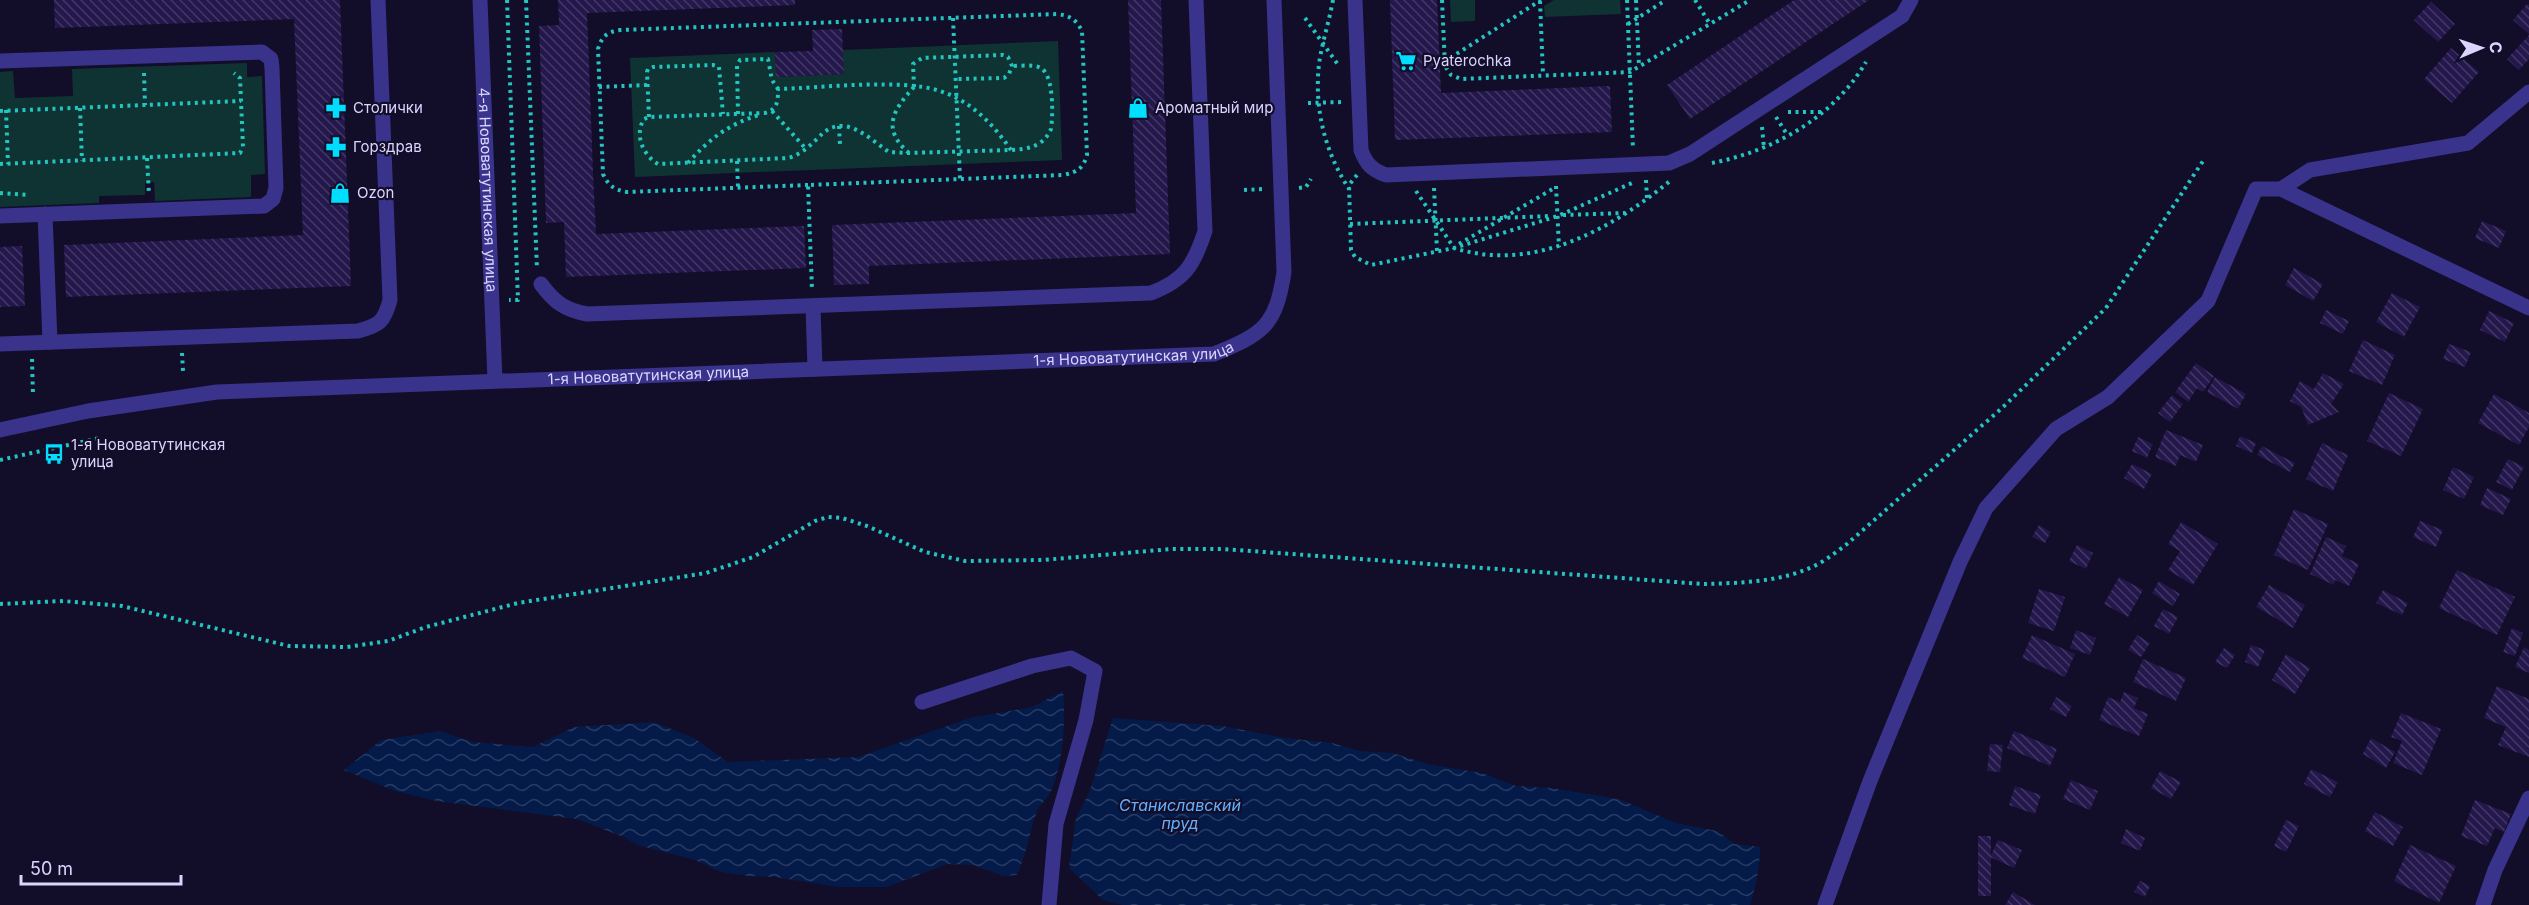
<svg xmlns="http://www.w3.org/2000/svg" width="2529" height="905" viewBox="0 0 2529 905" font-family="Inter,sans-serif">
<defs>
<pattern id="water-waves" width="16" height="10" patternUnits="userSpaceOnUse" patternTransform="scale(1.5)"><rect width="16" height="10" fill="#041b49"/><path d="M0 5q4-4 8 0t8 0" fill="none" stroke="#283b64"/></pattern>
<pattern id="building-back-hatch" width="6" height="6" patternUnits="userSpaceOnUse" patternTransform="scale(1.5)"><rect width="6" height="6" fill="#23174b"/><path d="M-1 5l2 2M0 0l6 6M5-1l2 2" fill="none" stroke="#423866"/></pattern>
</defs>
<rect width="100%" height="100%" fill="#120d28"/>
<g fill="#0f3333">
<polygon points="1450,0 1475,0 1475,21 1451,22"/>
<polygon points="1554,0 1620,0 1621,14 1545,17 1544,6"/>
<polygon points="1058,41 1062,160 635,177 630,58 775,52 777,77 843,74 843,50"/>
<polygon points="247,63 247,77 262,76 265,174 251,175 251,197 155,201 154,182 145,182 145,195 99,196 99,203 0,207 0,72 13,71 15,98 73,96 72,69"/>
</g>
<g fill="url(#water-waves)">
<path d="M 1063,691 C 1066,720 1063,768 1049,795 C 1045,801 1038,806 1036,814 C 1029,834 1026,855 1017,875 L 1003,876 L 973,865 L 947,864 L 887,887 L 838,887 L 775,877 L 748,876 L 721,872 L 695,860 L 637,845 L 624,837 L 577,819 L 437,801 L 395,791 L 344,770 L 381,740 L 440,731 L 472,742 L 533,747 L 574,727 L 654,722 L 694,738 L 728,762 L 858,757 L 970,718 L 1032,707 Z"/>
<path d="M 1113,718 L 1222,726 L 1285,738 L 1332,743 L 1360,751 L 1393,753 L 1427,764 L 1482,773 L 1516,786 L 1551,788 L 1619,799 L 1676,823 L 1717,831 L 1735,844 L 1760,847 C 1760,868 1756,885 1750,905 L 1123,905 L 1103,900 L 1069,868 L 1076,818 L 1089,793 Z"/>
</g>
<g fill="url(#building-back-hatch)">
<polygon points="54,0 340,0 351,286 66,297 64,245 303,235 294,19 55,28"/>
<polygon points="558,0 795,0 795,5 587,13 593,172 596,234 804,226 806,268 566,277 564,222 546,223 539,26 559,25"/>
<polygon points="1128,0 1161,0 1170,254 869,266 869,284 834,285 832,225 1136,213"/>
<polygon points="1390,0 1437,0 1441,93 1610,86 1612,132 1395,140"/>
<polygon points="1794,0 1869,0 1690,119 1667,85"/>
<polygon points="2431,2 2455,24 2438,42 2414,20"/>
<polygon points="2527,4 2529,5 2529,34 2513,20"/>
<polygon points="842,29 844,74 776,77 775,52 813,51 812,30"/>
<polygon points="2529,35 2529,59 2519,70 2507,59"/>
<polygon points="2451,48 2479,72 2452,103 2424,79"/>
<polygon points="2482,221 2506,231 2499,248 2475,238"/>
<polygon points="22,246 25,306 0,307 0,247"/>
<polygon points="2294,268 2323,284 2313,301 2285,285"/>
<polygon points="2392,293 2420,307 2404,337 2376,322"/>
<polygon points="2326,310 2349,321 2343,334 2320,323"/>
<polygon points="2489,311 2514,323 2505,342 2480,330"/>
<polygon points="2363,340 2395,355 2382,385 2349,371"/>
<polygon points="2449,344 2471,352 2465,367 2443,359"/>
<polygon points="2196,363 2214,376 2203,392 2197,388 2188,402 2175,392"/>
<polygon points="2323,373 2344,384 2331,404 2339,412 2308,425 2301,407 2290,401 2300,381 2314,389"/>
<polygon points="2215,377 2246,394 2238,409 2207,392"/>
<polygon points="2389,393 2423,409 2401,456 2367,441"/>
<polygon points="2494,394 2529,413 2529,427 2519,445 2478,423"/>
<polygon points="2172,395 2183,404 2170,422 2158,413"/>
<polygon points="2166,430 2203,445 2196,462 2180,455 2176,466 2155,457"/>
<polygon points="2240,436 2256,443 2252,453 2236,446"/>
<polygon points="2138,437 2153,444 2147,458 2132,451"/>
<polygon points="2322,443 2348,455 2333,491 2306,479"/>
<polygon points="2262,446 2295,463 2290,472 2257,455"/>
<polygon points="2508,459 2524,467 2512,490 2496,482"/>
<polygon points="2132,464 2152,474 2144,489 2124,478"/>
<polygon points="2453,467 2474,477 2464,499 2443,490"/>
<polygon points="2487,488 2511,499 2503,515 2480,505"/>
<polygon points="2294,509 2328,524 2308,570 2274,555"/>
<polygon points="2420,521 2443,530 2436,547 2413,537"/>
<polygon points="2181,522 2218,544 2193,585 2168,570 2180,551 2168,544"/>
<polygon points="2039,525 2051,532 2045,543 2032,537"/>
<polygon points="2326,537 2346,546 2342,556 2359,564 2349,586 2335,580 2334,585 2310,574"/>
<polygon points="2077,545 2093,553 2086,569 2069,561"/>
<polygon points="2457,570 2515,597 2497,635 2439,608"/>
<polygon points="2119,577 2143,590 2128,617 2104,604"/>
<polygon points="2159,581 2180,594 2173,606 2152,593"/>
<polygon points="2269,585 2305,605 2293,628 2256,607"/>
<polygon points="2039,589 2065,597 2054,631 2028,623"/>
<polygon points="2383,590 2408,603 2402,615 2376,603"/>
<polygon points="2163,609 2178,617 2169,634 2154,626"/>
<polygon points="2512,628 2523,633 2515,656 2503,652"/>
<polygon points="2076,630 2096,638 2090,655 2070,648"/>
<polygon points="2032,635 2075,654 2065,677 2022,658"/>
<polygon points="2137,635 2150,643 2141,657 2128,650"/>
<polygon points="2251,645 2265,650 2258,667 2245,662"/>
<polygon points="2524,647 2529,650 2529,673 2515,667"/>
<polygon points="2224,648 2235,655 2227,668 2215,662"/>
<polygon points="2286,654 2310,668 2295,694 2272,680"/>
<polygon points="2143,659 2186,678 2176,701 2133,682"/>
<polygon points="2497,686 2529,699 2529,757 2498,745 2506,727 2484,718"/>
<polygon points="2124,692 2138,698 2134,708 2148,714 2139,736 2099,720 2108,697 2120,702"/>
<polygon points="2056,697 2072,706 2066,717 2050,709"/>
<polygon points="2401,713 2441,729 2422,775 2393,763 2402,741 2391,737"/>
<polygon points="2014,731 2057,749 2050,766 2007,748"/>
<polygon points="2371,738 2395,752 2386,768 2363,754"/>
<polygon points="1990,744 2003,745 2000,772 1987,771"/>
<polygon points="2311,769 2338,782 2330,797 2304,784"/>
<polygon points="2160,771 2181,782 2171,799 2151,788"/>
<polygon points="2071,780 2098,791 2090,810 2063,799"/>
<polygon points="2015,786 2041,795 2035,814 2009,805"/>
<polygon points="2475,800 2511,814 2504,832 2495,828 2487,846 2461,836"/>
<polygon points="2375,812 2403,827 2393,846 2365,831"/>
<polygon points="2286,820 2299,826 2286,852 2274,846"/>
<polygon points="2126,829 2145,838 2140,851 2121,843"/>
<rect x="1978" y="836" width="13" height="60"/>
<polygon points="1998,840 2022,850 2014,868 1990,857"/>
<polygon points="2410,845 2456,866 2439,903 2394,881"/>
<polygon points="2140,881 2150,886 2145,897 2134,892"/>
<polygon points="2013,892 2035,905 2005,905"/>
</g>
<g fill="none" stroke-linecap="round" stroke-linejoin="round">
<g stroke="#22c5c0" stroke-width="4" stroke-dasharray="3 4.5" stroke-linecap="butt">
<polyline points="507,0 518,300 509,300"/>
<polyline points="526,0 537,269"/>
<path d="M 1333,0 C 1329,22 1322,43 1319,64 C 1314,109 1325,152 1349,189"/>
<polyline points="1442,0 1445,66 1451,75 1461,79 1630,72 1750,0"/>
<polyline points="1627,0 1633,149"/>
<polyline points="1636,0 1639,66"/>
<polyline points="1695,0 1710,24"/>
<polyline points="1540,1 1543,75"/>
<polyline points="953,18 960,179"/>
<polyline points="1305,18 1339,66"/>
<polyline points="1628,24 1666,0"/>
<polyline points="1444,62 1541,0"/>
<polyline points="144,73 145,105"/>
<polyline points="599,87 647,85"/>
<polyline points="914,87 913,64 922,58 1003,55 1008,57 1012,66 1009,74 1004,78 956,79"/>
<polyline points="1308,103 1343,102"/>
<polyline points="80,108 82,161"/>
<polyline points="6,110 8,164"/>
<polyline points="0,111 241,101"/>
<polyline points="772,111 806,149"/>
<polyline points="1788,112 1822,112"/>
<polyline points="738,114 737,66 740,60 768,59 772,80 778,89"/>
<polyline points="649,117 647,72 648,69 653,67 713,65 719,67 723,114"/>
<polyline points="1776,117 1788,136"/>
<polyline points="839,126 840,144"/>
<polyline points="1762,127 1764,148"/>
<path d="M 1011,150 C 993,124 971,101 940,91 C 902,78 820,88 778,89 C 778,101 778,109 765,113 L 649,117 L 644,119 C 634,135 643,155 658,164 L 788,158 C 800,155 810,146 819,137 C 843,111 867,137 889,152 L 909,153 L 1011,150 C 1028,149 1043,147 1051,129 C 1053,115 1054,76 1041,68 C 1033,64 1021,66 1012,66"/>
<path d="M 909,153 C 881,129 893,110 914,87"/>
<polyline points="147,158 149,195"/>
<polyline points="737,161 738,188"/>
<path d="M 688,163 C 709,139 729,124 759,115"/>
<path d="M 1712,163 C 1773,151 1833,118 1866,62"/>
<polyline points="0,164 240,153 243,147 240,78 234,73"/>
<polyline points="1357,175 1349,185 1351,250 1355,257 1371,265 1454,248 1558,216 1632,183"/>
<polyline points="1646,180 1647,199"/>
<path d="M 808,185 L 627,192 C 614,190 608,185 603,174 L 598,49 C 602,36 607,32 620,30 L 1057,14 C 1070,16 1076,19 1082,31 L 1087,155 C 1083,169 1077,172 1063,175 L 808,185 L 812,290"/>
<polyline points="1556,186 1559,247"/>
<polyline points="1299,188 1306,187 1311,179"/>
<polyline points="1434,188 1437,251"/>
<polyline points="1244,190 1264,189"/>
<path d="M 1416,191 L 1454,248 C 1533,273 1610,230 1670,181"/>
<polyline points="0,193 29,195"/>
<polyline points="1563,215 1625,213"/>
<polyline points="1350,224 1550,216"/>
<polyline points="1459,244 1556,187"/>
<polyline points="182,353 183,371"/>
<polyline points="32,359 33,396"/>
<polyline points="0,460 100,438"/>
<path d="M 0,604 L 63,601 L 122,606 L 289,646 L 347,647 L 388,641 L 426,627 L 518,603 L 706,573 L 753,557 L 815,521 L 828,517 L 842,518 L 867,526 L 925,552 L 965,561 L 1043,560 L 1172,549 L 1223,549 L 1703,584 C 1741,583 1786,582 1820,563 C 1830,557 1839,550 1847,544 L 2002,408 L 2106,308 L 2203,161"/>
</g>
<g stroke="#39338c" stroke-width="15">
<path id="s1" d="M 480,0 L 495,381"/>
<path d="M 1355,0 L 1361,150 C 1366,164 1372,170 1386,175 L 1669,163 L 1690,154 L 1902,16 L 1911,0"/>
<polyline points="0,61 262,52 271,59 272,68 276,188 273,199 264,206 0,216"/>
<polyline points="2281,189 2310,170 2468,143 2529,92"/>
<polyline points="45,214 50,342"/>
<path d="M 541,284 C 554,302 565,310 587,314 L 1151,293 C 1185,280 1194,265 1205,231 L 1196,0"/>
<polyline points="813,306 815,369"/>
<path d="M 0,344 L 358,331 C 380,325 384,322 390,300 L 378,0"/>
<path id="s2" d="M 0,430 L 88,411 L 217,392 L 1214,354 C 1263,334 1276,326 1284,272 L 1274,0"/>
<polyline points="922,702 1032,666 1071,658 1095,671 1086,720 1056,824 1049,905"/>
<polyline points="1825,905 1870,781 1960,562 1986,508 2056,429 2108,397 2208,301 2256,189 2281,189 2529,308"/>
<polyline points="2483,905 2495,870 2529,798"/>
</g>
</g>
<defs>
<g id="supermarket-bare" transform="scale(1.62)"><path d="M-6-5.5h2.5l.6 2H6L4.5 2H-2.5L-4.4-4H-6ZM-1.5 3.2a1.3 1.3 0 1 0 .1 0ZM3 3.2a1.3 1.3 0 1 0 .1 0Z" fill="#00deff" stroke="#120d28" stroke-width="2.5" paint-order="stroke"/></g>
<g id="pharmacy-bare" transform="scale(1.62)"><path d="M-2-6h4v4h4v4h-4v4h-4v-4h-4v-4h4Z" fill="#00deff" stroke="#120d28" stroke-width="2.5" paint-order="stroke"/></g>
<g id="shop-bare" transform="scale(1.62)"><path d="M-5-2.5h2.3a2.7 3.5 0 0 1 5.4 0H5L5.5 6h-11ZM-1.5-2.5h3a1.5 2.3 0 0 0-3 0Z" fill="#00deff" stroke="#120d28" stroke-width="2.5" paint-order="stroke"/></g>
<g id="bus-bare" transform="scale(1.62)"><path d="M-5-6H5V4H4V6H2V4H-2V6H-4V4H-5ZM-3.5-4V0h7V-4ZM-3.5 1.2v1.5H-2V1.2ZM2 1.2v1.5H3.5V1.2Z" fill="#00deff" stroke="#120d28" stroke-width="2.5" paint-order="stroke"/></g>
</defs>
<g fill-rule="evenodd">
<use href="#supermarket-bare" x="1406" y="61"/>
<use href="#pharmacy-bare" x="336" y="108"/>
<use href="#shop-bare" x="1138" y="108"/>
<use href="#pharmacy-bare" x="336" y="147"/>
<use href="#shop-bare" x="340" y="193"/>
<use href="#bus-bare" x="54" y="454"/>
</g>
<g text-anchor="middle" stroke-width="4.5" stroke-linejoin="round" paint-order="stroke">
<g font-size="15" fill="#dad4ff" stroke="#120d28" text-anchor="start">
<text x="1423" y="66">Pyaterochka</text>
<text x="353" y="113">Столички</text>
<text x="1155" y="113">Ароматный мир</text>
<text x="353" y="152">Горздрав</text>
<text x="357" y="198">Ozon</text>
<text x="71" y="450">1-я Нововатутинская<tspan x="71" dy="17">улица</tspan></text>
</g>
<g font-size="15" fill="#dad4ff" stroke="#120d28">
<text dy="5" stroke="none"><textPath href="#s1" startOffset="190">4-я Нововатутинская улица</textPath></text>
<text dy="5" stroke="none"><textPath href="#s2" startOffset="1138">1-я Нововатутинская улица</textPath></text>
<text dy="5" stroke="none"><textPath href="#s2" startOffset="652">1-я Нововатутинская улица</textPath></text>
</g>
<g font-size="16" font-style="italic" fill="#62b1ff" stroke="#120d28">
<text x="1180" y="811">Станиславский<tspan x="1180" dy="18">пруд</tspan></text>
</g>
</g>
<g transform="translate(2481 48) rotate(88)" stroke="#120d28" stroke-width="4.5" paint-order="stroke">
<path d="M0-4.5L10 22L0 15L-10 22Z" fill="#dad4ff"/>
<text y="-9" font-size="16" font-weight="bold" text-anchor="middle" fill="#dad4ff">С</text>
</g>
<path d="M21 875v9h160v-9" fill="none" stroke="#dad4ff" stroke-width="3"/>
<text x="30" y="875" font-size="18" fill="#dad4ff" stroke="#120d28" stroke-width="4.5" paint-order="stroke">50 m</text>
</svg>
